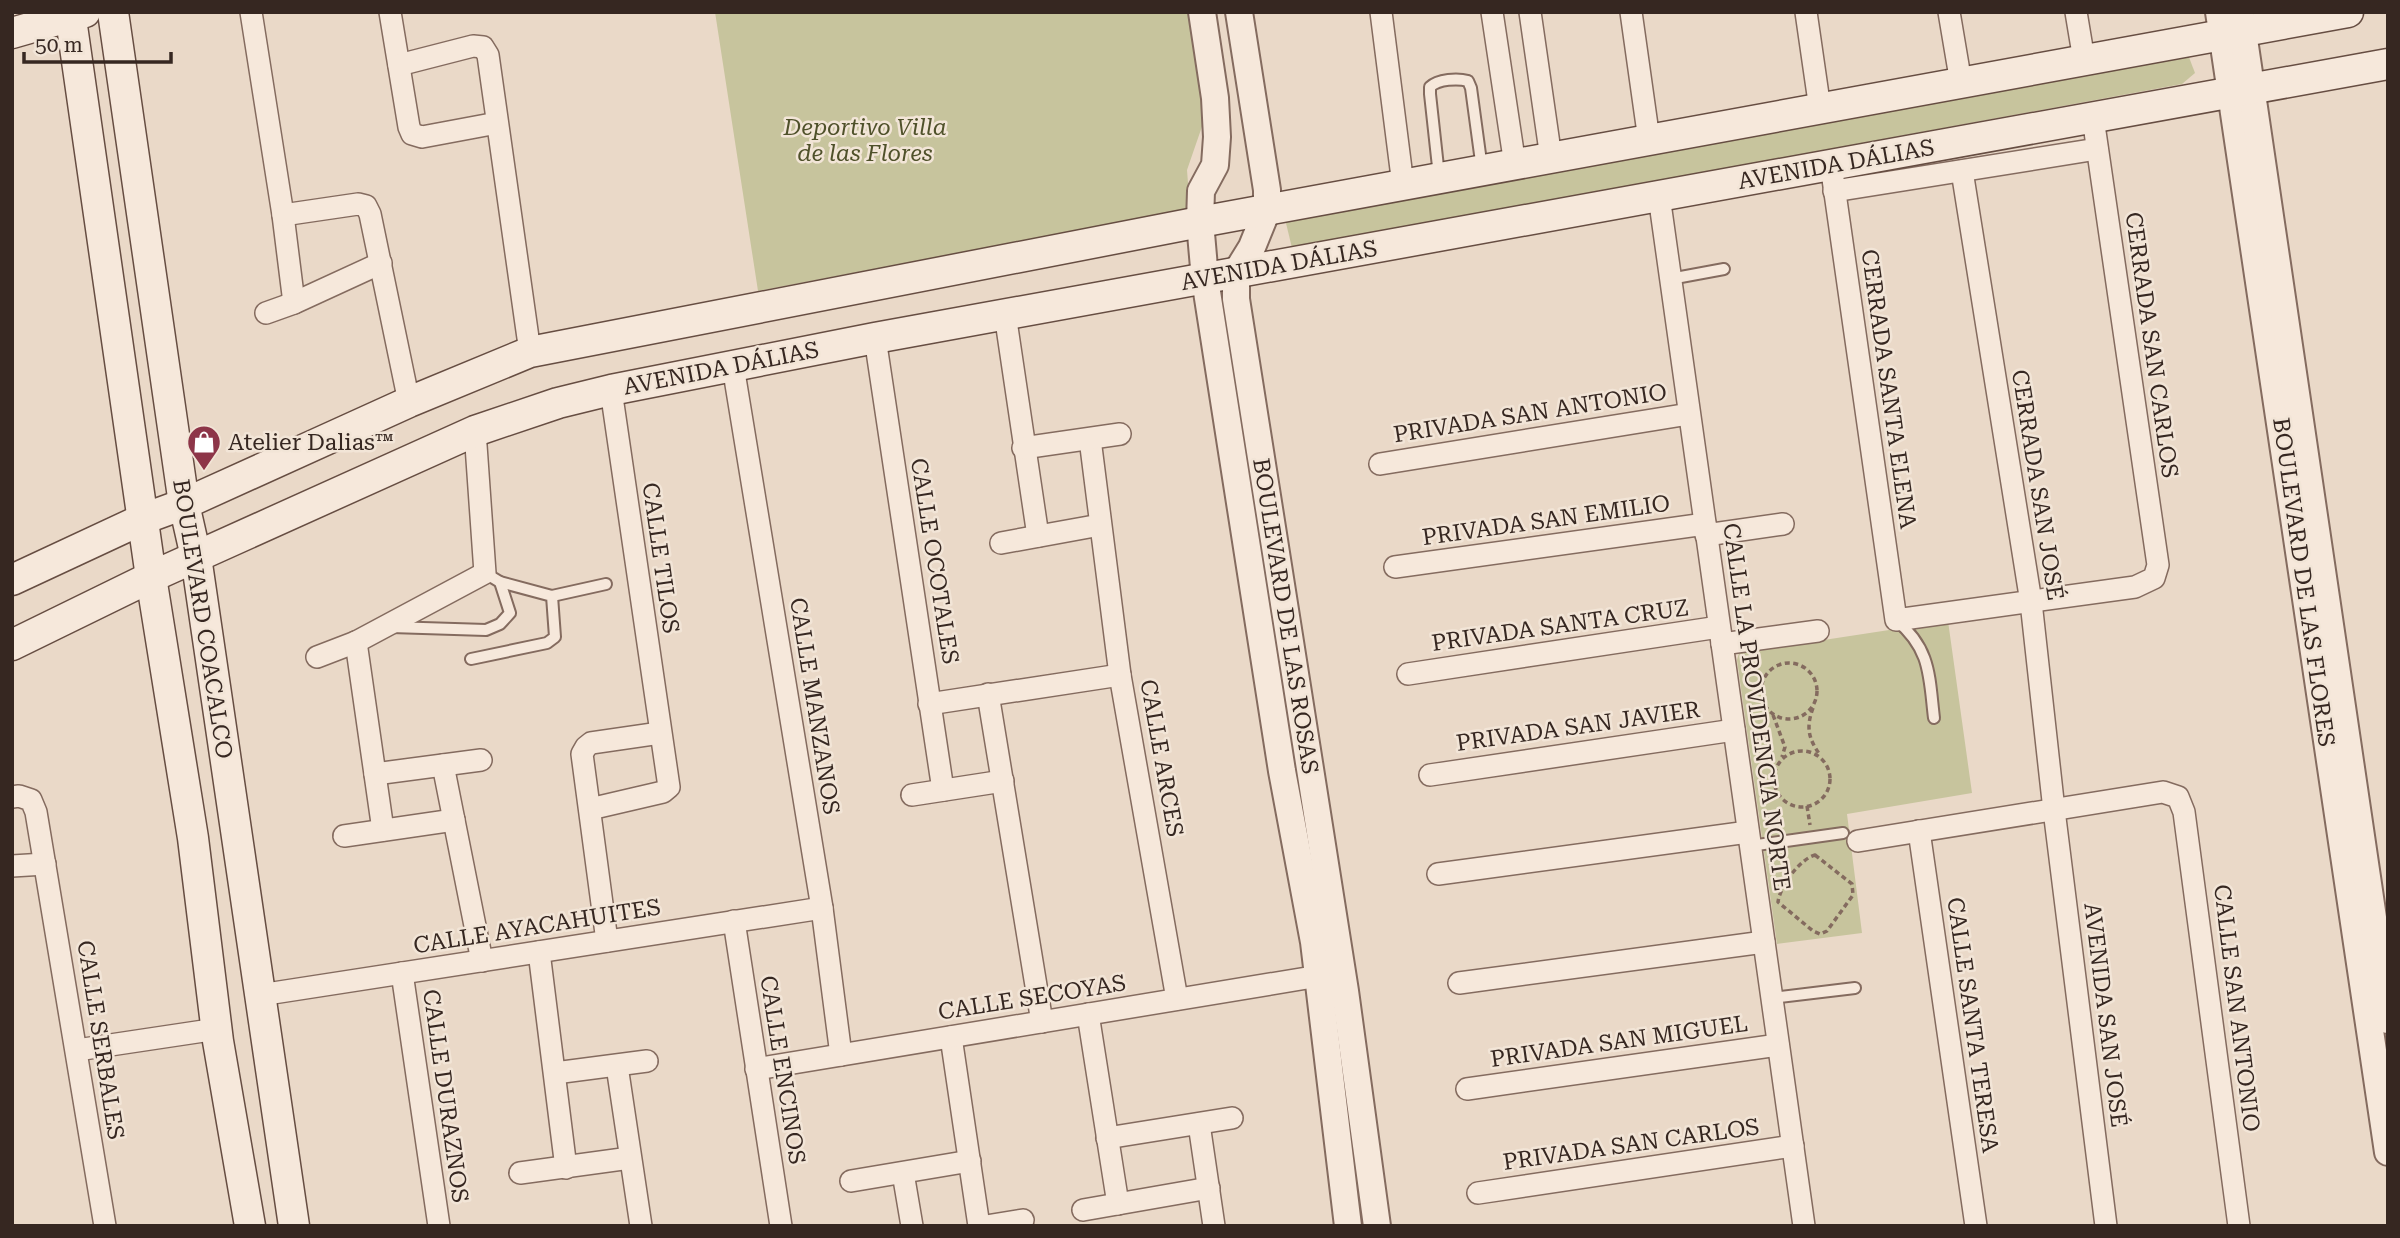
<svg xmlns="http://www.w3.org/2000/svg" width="2400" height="1238" viewBox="0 0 2400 1238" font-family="'Roboto Serif',serif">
<rect width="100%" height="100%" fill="#ead9c8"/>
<g fill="#c7c49d">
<polygon points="715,12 1190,12 1207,112 1187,170 1190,209 758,291"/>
<polygon points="2187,52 2195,73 2182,84 1292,248 1285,219"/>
<polygon points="1948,621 1972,793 1847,814 1862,933 1777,944 1737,660 1739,653"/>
</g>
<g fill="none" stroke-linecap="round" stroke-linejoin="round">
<g stroke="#846b5f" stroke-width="14">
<g id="service">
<path d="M 1439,176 L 1430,94 L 1430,87 C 1438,79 1458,78 1468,81 L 1471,88 L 1482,169"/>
<polyline points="1670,279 1724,269"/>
<polyline points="552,596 606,584"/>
<path d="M 1896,620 C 1931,649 1929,676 1934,718"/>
<polyline points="391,627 486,630 500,624 510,613 500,582"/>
<polyline points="471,659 547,643 555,637 552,596 500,582 485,573"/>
<polyline points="1750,846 1843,833"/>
<polyline points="1772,998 1855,988"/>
</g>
</g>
<g stroke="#846b5f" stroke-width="24">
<g id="minor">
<polyline points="251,12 283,215 294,303"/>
<polyline points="390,12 409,127 412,134 422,137 497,123"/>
<polyline points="1381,12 1403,185"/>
<polyline points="1492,12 1515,165"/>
<polyline points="1530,12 1551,158"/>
<polyline points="1631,12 1649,140"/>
<polyline points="1806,12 1820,109"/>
<polyline points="1949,12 1961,83"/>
<polyline points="2076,12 2084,60"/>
<polyline points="399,65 473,46 483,47 488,55 530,352"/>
<polyline points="1831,165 1896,620 2135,587 2154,578 2158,565 2093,118"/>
<polyline points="1962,171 2031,602 2054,810 2106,1226"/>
<polyline points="1834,191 2097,149"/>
<polyline points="1659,196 1804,1226"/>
<polyline points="283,215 358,204 366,206 370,214 409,402"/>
<polyline points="266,313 294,303 381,263"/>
<polyline points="1005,314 1038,536"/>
<polyline points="875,338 943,790"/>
<polyline points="733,366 822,908 841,1055"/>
<polyline points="1090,439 1120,675 1177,999"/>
<polyline points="1023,448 1120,434"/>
<polyline points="1380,464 1689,414"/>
<polyline points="1706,535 1783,524"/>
<polyline points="1001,543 1100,525"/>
<polyline points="1395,567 1705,524"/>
<polyline points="356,642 383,830"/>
<polyline points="1722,644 1818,631"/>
<polyline points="317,657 356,642 485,573 475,431"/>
<polyline points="1408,674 1719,627"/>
<polyline points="988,694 1042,1022"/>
<polyline points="929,704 1120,675"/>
<polyline points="443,765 482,961"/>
<polyline points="375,774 481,760"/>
<polyline points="1430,775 1734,730"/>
<polyline points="912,795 1003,781"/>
<polyline points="12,797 19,796 31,800 36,812 105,1226"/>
<polyline points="590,809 663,792 669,787 611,390"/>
<polyline points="1919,831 1976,1226"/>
<polyline points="344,836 454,820"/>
<polyline points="1858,841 2163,792 2178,797 2184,812 2239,1226"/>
<polyline points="12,866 45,864"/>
<polyline points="1438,874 1748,832"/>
<polyline points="734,921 781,1226"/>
<polyline points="607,941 582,754 586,747 591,743 660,733"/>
<polyline points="539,952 566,1168"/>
<polyline points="402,973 439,1226"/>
<polyline points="1459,983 1764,942"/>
<polyline points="260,995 822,908"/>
<polyline points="1088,1014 1118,1204"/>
<polyline points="951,1037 979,1226"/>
<polyline points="77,1050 217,1029"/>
<polyline points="617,1066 641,1226"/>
<polyline points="756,1069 1331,974"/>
<polyline points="555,1073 647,1061"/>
<polyline points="1467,1089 1778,1045"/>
<polyline points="1199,1124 1214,1226"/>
<polyline points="1107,1138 1232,1118"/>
<polyline points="520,1173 630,1158"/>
<polyline points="903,1173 912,1226"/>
<polyline points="851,1181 970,1161"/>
<polyline points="1478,1193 1793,1146"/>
<polyline points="1083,1210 1209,1188"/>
<polyline points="986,1226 1023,1220"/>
</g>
</g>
<g stroke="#846b5f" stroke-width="30">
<g id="tertiary">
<polyline points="1202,12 1215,98 1217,137 1215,165 1201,191 1200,222 1205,279 1282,771 1314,942 1348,1226"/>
<polyline points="1239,12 1267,190 1267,210 1252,247 1236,273 1236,299 1345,991 1377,1226"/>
<polyline points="2219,12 2388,1152"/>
<polyline points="2240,12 2388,1020"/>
</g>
</g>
<g stroke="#664d42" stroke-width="33">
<g id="secondary">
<polyline points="70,12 151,577 193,838 218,1041 250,1226"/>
<polyline points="113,12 184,504 196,557 294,1226"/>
<polyline points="12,33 85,12"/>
<polyline points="12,580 143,519 184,504 409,402 530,352 1200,222 2348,12"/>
<polyline points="12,645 151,577 475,431 558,403 611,390 875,338 2388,64"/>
</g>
</g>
<g stroke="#846b5f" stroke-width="3.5" stroke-dasharray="5 3.5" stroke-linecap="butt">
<circle cx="1789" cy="691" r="28"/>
<path d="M 1813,708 C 1806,727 1808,738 1820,755"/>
<polyline points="1773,715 1785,747 1782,757"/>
<circle cx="1802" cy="779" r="28"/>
<polyline points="1807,806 1810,825"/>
<path d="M 1815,855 L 1852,884 L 1853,895 L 1827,931 L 1820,934 L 1813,931 L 1778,902 C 1780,886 1800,859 1815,855 Z"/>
</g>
<use href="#service" stroke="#f6e8db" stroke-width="10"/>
<use href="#minor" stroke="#f6e8db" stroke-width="21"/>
<use href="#tertiary" stroke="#f6e8db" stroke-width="26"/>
<use href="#secondary" stroke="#f6e8db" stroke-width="30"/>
</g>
<defs>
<g id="shop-pin" transform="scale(1.75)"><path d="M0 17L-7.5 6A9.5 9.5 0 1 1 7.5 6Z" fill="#8d3548" stroke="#f2e5d7"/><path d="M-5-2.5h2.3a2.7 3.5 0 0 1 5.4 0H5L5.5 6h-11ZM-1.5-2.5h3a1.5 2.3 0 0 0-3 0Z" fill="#fff"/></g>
</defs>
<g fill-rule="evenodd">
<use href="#shop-pin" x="204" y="442"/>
</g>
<g text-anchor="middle" stroke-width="5" stroke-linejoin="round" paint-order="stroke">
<g font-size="23" font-style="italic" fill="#4f512a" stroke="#f2e5d7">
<text x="865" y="135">Deportivo Villa<tspan x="865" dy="26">de las Flores</tspan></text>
</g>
<g font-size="23" fill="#362721" stroke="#f2e5d7">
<text transform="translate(1836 164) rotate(-10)" y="8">AVENIDA DÁLIAS</text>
<text transform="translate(1279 265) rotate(-10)" y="8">AVENIDA DÁLIAS</text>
<text transform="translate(2152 345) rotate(82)" y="8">CERRADA SAN CARLOS</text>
<text transform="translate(721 368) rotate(-11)" y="8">AVENIDA DÁLIAS</text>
<text transform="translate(1889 389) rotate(82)" y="8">CERRADA SANTA ELENA</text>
<text transform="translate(1530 413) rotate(-9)" y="8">PRIVADA SAN ANTONIO</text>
<text transform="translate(2038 485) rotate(81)" y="8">CERRADA SAN JOSÉ</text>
<text transform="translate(1546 520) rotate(-8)" y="8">PRIVADA SAN EMILIO</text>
<text transform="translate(661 558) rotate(82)" y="8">CALLE TILOS</text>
<text transform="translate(935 561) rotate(81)" y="8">CALLE OCOTALES</text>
<text transform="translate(2304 582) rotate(82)" y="8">BOULEVARD DE LAS FLORES</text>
<text transform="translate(1286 616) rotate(81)" y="8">BOULEVARD DE LAS ROSAS</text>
<text transform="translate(203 619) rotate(81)" y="8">BOULEVARD COACALCO</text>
<text transform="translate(1560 625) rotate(-8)" y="8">PRIVADA SANTA CRUZ</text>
<text transform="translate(815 706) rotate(81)" y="8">CALLE MANZANOS</text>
<text transform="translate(1757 707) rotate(82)" y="8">CALLE LA PROVIDENCIA NORTE</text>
<text transform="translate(1578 726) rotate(-8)" y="8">PRIVADA SAN JAVIER</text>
<text transform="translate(1162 758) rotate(80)" y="8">CALLE ARCES</text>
<text transform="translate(537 926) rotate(-9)" y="8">CALLE AYACAHUITES</text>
<text transform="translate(1032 997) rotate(-9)" y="8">CALLE SECOYAS</text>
<text transform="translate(2237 1008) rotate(83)" y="8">CALLE SAN ANTONIO</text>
<text transform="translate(2106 1015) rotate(83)" y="8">AVENIDA SAN JOSÉ</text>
<text transform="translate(1973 1025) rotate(82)" y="8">CALLE SANTA TERESA</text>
<text transform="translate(101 1040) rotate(81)" y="8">CALLE SERBALES</text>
<text transform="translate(1619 1041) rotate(-8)" y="8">PRIVADA SAN MIGUEL</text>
<text transform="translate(783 1070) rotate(81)" y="8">CALLE ENCINOS</text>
<text transform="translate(446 1096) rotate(82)" y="8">CALLE DURAZNOS</text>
<text transform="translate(1631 1144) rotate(-8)" y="8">PRIVADA SAN CARLOS</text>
</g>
<g font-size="23" fill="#362721" stroke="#f2e5d7" text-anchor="start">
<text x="228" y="450">Atelier Dalias™</text>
</g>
</g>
<rect width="2400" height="1238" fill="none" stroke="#362721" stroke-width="28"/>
<path d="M24 52v10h147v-10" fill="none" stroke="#362721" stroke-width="3.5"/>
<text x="35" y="52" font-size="21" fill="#362721" stroke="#f2e5d7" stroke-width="5" paint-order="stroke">50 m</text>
</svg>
